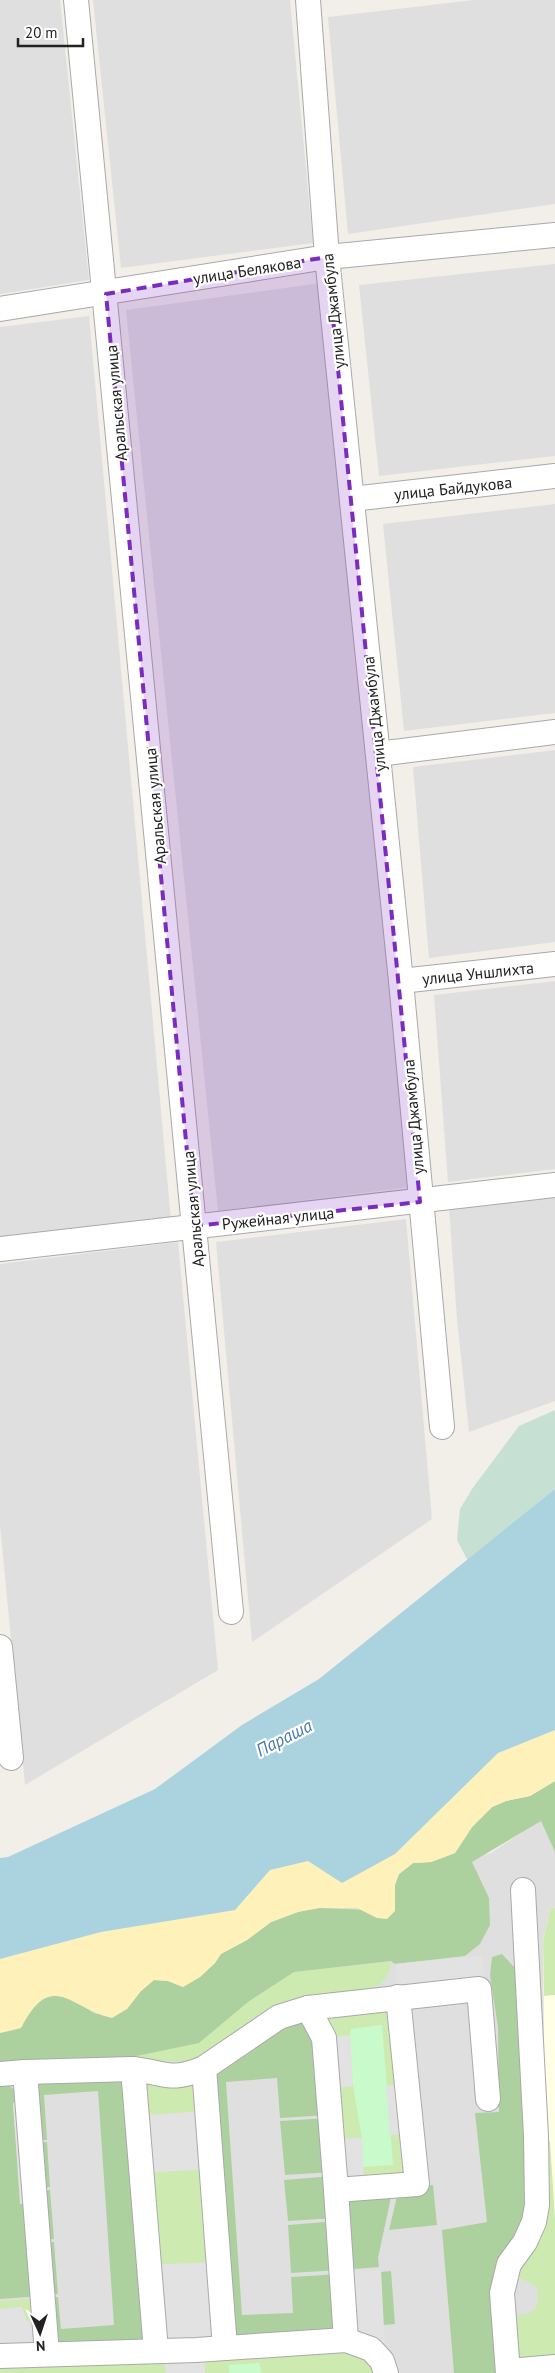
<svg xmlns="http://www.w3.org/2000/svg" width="555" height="2373" viewBox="0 0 555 2373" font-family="'PT Sans',sans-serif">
<rect width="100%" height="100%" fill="#f2efe9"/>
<g fill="#e0dfdf">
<polygon points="0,0 60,0 89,280 0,294"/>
<polygon points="93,0 290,0 313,243 121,268"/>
<polygon points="474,0 555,0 555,204 348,234 328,17"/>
<polygon points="555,264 555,456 379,476 359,285"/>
<polygon points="321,283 411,1187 218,1211 126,310"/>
<polygon points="89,316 171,1221 0,1242 0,327"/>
<polygon points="555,504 555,713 404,731 383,524"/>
<polygon points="555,750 555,942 429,958 413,767"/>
<polygon points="555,981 555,1169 448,1182 434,995"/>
<polygon points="555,1193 555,1401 469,1432 457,1319 449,1207"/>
<polygon points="406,1219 432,1519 252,1642 216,1242"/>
<polygon points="178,1242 218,1670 25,1785 0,1525 0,1264"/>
<polygon points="555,1810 555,2373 0,2373 0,1984 491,1853"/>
</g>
<polygon fill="#ffffe5" points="555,1907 555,2268 545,2134 543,1941 550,1909"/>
<g fill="#cdebb0">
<polygon points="555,1907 555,1995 544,1996 543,1941 550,1909"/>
<polygon points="391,1961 389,1973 382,1983 372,1988 315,1997 285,2005 258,2015 206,2054 187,2062 122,2059 248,2002 294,1972"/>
<polygon points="384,2009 395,2017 404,2083 386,2086 410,2134 413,2172 364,2185 362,2139 335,2139 330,2089 350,2036 326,2038 323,2015"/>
<polygon points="136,2074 202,2080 204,2111 139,2116"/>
<polygon points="550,2141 555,2218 555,2360 516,2359 513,2316 527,2314 535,2309 538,2299 537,2288 529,2282 519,2279 525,2258 543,2142"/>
<polygon points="208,2169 214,2262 151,2265 144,2172"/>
<polygon points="41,2298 43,2323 27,2321 22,2307 0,2309 0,2301"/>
<polygon points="346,2343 383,2373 205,2373 204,2352"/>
<polygon points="165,2354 166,2373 0,2373 0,2364"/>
</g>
<g fill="#add19e">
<path d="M 555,1781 L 555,1852 L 541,1821 L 472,1862 L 489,1898 L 490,1925 L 480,1944 L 465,1956 L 395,1964 L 391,1961 L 294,1972 L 248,2002 L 199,2043 L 122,2059 L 0,2068 L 0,2033 L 20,2028 C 37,1997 51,1986 84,2006 C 88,2008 92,2013 97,2014 C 105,2015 119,2011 127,2009 L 141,1991 L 154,1980 L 168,1981 L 183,1987 L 200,1977 L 215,1963 L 220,1954 L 247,1940 L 271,1922 L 298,1912 L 319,1908 L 395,1911 L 395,1885 L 399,1874 L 413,1863 L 431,1862 L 455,1853 L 472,1827 L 492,1807 L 506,1801 L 530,1796 Z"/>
<polygon points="502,1954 516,1969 529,2184 501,2373 454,2373 442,2230 487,2222 475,2113 499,2112 498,2028 490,1975 492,1957"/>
<polygon points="298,2021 311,2026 329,2115 280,2118 277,2078 226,2082 242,2315 293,2313 291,2277 340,2274 344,2338 226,2346 206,2077 283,2025"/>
<polygon points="122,2071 153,2340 56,2348 45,2298 58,2297 61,2329 114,2325 98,2091 44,2095 47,2140 32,2140 36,2084"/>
<path d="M 0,2083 C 12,2085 16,2090 20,2101 L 13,2103 L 21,2204 L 34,2204 L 41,2296 L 0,2299 Z"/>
<polygon points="329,2118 333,2172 285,2175 280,2121"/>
<polygon points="47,2142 50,2187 36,2188 32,2143"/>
<polygon points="333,2176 336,2218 288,2221 284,2180"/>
<polygon points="433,2185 437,2225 389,2230 399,2188"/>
<polygon points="393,2188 378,2258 379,2267 342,2270 342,2195"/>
<polygon points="50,2190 54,2239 40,2241 37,2191"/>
<polygon points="337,2221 340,2270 291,2273 288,2225"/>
<polygon points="54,2242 58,2294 44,2295 40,2243"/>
<polygon points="391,2271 395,2324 383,2325 381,2272"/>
</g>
<polygon fill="#c6e0d4" points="555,1410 555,1489 468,1561 457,1540 460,1509 472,1489 519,1426"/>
<path fill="#fff1ba" d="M 555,1730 L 555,1781 L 530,1796 L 506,1801 L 492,1807 L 472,1827 L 455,1853 L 431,1862 L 413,1863 L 399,1874 L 395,1885 L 395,1911 L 387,1919 L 377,1918 L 357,1908 L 319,1908 L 298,1912 L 271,1922 L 247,1940 L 221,1954 L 215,1963 L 200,1977 L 183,1987 L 168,1981 L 154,1980 L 141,1991 L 127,2009 L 112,2018 C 69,2008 52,1968 21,2028 L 0,2033 L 0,1959 L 101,1932 L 235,1910 L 270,1869 L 308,1861 L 395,1854 L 498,1753 Z"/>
<g fill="#c8facc">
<polygon points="382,2025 393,2165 363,2167 362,2138 353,2086 350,2035 351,2029"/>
<polygon points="259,2363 262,2373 229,2373 229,2365"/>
</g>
<g fill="#e2e2e2">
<polygon points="482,1955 486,1988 398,1997 395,1964"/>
<polygon points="350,2035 353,2086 328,2089 326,2038"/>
<polygon points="25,2072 35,2204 20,2204 13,2103 19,2101 17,2091 11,2086 1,2083"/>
<polygon points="408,2083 412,2134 390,2135 386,2086"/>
<polygon points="207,2111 211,2169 141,2173 137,2116"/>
<polygon points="362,2138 364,2188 336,2190 332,2139"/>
<polygon points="217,2262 225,2348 204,2350 205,2373 166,2373 149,2265"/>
<polygon points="381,2270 384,2329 387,2373 359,2343 341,2272"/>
<polygon points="22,2307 27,2321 32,2324 44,2323 47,2354 0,2356 0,2309"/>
</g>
<polygon fill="#aad3df" points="555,1489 555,1730 498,1753 395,1854 342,1883 308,1861 270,1870 235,1910 101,1932 0,1959 0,1858 8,1857 155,1789 242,1725 319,1679"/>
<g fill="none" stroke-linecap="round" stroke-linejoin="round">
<g stroke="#a9a9a9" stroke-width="26">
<g id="minor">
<polyline points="76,0 231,1612"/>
<polyline points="308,0 327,257 401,981 442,1427"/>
<polyline points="0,309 327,257 555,235"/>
<polyline points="352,499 555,476"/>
<polyline points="378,754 555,732"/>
<polyline points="401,981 555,964"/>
<polyline points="0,1249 555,1185"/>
<polyline points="0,1647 11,1758"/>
<polyline points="308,2008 324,2038 336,2190 417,2184 398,1997"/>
<polyline points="204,2068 279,2017 308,2008 479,1989 488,2099"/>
<polyline points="25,2072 133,2069"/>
<polyline points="0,2074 25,2072 47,2354"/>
<polyline points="336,2190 346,2340"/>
<path d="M 156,2351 L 133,2069 C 167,2073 170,2082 204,2068 L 225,2348"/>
<polyline points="0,2356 196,2350 346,2340 371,2349 382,2361 386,2373"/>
<polyline points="508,2371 555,2367"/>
<polyline points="508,2373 502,2293 509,2264 525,2242 534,2222 537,2205 536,2136 523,1890"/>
</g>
</g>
<use href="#minor" stroke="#fff" stroke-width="24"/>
</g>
<path fill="#7b2cbf" fill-opacity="0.2" stroke="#7b2cbf" stroke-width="4" stroke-dasharray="10 6" stroke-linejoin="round" d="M 327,257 L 420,1202 L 194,1226 L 106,294 Z"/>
<g text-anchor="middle" stroke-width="4.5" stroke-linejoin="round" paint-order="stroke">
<g font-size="16" fill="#222" stroke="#fff">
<text transform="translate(247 270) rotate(-9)" y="6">улица Белякова</text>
<text transform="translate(333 311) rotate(-96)" y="6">улица Джамбула</text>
<text transform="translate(116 403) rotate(-95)" y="6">Аральская улица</text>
<text transform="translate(453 488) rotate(-6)" y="6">улица Байдукова</text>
<text transform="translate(374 714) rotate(-96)" y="6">улица Джамбула</text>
<text transform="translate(155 806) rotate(-95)" y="6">Аральская улица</text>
<text transform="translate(478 973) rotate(-6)" y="6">улица Уншлихта</text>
<text transform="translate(413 1117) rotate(-95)" y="6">улица Джамбула</text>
<text transform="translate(193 1209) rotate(-95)" y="6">Аральская улица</text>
<text transform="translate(278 1218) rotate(-6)" y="6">Ружейная улица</text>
</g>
<g font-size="18" font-style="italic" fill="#4a7aab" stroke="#fff">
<text transform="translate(284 1738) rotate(-27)" y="6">Параша</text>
</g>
</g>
<g transform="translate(40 2333) rotate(177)" stroke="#ffffff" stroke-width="4" paint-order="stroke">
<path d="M0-4L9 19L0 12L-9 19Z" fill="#222222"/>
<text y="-8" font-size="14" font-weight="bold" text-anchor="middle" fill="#222222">N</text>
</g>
<path d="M18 38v8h65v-8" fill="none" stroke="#222222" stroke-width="2.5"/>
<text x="25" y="38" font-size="15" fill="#222222" stroke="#ffffff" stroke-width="4" paint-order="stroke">20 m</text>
</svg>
